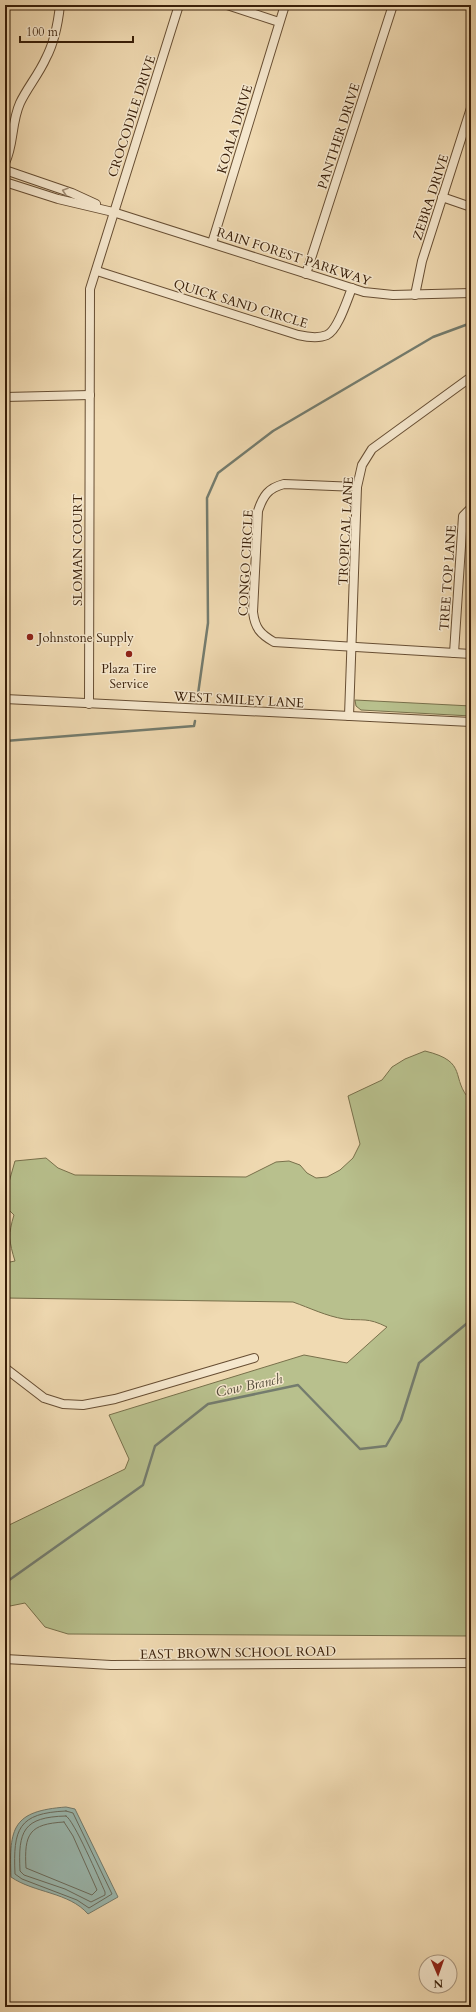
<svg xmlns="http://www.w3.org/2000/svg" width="476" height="2012" viewBox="0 0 476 2012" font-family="Cardo,serif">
<rect width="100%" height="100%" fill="#f0dab2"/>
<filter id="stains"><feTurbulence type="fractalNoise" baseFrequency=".005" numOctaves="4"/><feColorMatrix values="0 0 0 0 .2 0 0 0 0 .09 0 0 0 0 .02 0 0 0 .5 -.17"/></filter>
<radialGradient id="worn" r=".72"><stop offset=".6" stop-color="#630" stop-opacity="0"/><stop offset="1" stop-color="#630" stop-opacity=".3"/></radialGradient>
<g fill="#b8c08d" stroke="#78704b">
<polygon points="355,700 471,706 471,716 361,710 356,706"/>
<path d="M 425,1051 C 470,1062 449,1078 471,1101 L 471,1636 L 68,1634 L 45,1627 L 25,1603 L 5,1607 L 5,1527 L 125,1469 L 129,1459 L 109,1415 L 304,1355 L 347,1363 L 387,1327 C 367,1317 363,1321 344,1319 C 326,1316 310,1308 293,1302 L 5,1298 L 5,1263 L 15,1261 C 9,1242 8,1234 14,1215 L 7,1208 L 5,1196 L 15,1161 L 46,1158 L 58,1168 L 75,1175 L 246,1177 L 276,1162 L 289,1161 L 300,1165 L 307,1173 L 316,1178 L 327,1177 L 340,1170 L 353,1158 L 360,1144 L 348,1096 L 382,1080 L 392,1067 L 405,1059 Z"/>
</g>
<path fill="#9bbab2" stroke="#747c6e" d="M 66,1807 L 75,1809 L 118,1897 L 88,1914 C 69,1892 34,1893 11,1877 C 9,1827 13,1811 66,1807 Z"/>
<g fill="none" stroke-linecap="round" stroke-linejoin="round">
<g stroke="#6a6c5e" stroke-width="1">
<path d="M 66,1811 L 73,1813 L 112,1894 L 89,1908 L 77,1900 L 22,1879 L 15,1874 C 13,1829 18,1813 66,1811 Z"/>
<path d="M 66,1816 C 73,1818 100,1881 105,1892 L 105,1895 L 91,1902 L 65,1889 L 24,1875 L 20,1871 C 18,1831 23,1817 66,1816 Z"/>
<path d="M 64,1822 L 73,1836 L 97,1890 L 92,1895 L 26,1868 C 24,1834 29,1824 64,1822 Z"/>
</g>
<g stroke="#747c6e" stroke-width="2.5">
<polyline points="198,694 208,623 207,498 218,473 273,431 433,337 471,323"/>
<polyline points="5,741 194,726 195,721"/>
<polyline points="5,1583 143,1485 155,1446 208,1404 298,1385 360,1449 386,1446 401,1420 419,1363 471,1320"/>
</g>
<g stroke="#674e33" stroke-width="10">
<g id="minor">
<polyline points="227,5 279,22"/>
<path d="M 5,163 C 14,145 11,123 20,103 C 27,88 39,74 46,58 C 55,41 58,24 60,5"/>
<polyline points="5,170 72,193 96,204"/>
<polyline points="5,182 58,199 113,212 364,292 393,295 471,293"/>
<polyline points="442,197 471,207"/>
<polyline points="212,243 285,5"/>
<path d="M 97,271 L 298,335 C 307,337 318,339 327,335 C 338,330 347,300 352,288"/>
<polyline points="306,274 393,5"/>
<polyline points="415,295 422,261 471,108"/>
<polyline points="5,397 90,395"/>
<path d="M 357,487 L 284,484 C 268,488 263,496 258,511 L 253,612 C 255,628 260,634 274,642 L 471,654"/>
<polyline points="454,653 463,516 471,508"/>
<polyline points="5,699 471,722"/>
<polyline points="89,704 90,289 179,5"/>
<polyline points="349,716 357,487 362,465 372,449 471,377"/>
<polyline points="5,1368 44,1398 63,1404 83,1405 115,1399 254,1358"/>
<polyline points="5,1659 111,1665 471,1663"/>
</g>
</g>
<use href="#minor" stroke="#f5e7cd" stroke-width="8"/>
</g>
<defs><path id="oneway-chevron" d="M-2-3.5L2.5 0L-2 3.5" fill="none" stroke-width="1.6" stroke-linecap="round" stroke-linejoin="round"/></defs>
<use stroke="#a08d75" href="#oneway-chevron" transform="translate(65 191) rotate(-162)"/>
<g fill="#8f2418" stroke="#f5e7cd" stroke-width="1.5">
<circle cx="30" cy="637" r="4"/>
<circle cx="129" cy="654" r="4"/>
</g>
<g text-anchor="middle" stroke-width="3" stroke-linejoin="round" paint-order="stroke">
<g font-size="13" fill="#391f09" stroke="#f5e7cd">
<text transform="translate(131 116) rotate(-72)" y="5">CROCODILE DRIVE</text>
<text transform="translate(234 129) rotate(-73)" y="5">KOALA DRIVE</text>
<text transform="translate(338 136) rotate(-72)" y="5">PANTHER DRIVE</text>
<text transform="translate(430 197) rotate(-72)" y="5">ZEBRA DRIVE</text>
<text transform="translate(294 256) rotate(18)" y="5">RAIN FOREST PARKWAY</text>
<text transform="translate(241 303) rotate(17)" y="5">QUICK SAND CIRCLE</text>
<text transform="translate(345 531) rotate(-87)" y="5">TROPICAL LANE</text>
<text transform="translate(77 550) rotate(-90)" y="5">SLOMAN COURT</text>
<text transform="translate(245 563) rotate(-87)" y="5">CONGO CIRCLE</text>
<text transform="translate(447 578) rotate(-86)" y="5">TREE TOP LANE</text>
<text transform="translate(239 699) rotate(3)" y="5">WEST SMILEY LANE</text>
<text transform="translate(238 1652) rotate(-1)" y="5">EAST BROWN SCHOOL ROAD</text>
</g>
<g font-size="13" fill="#391f09" stroke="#f5e7cd" text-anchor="start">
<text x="38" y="642">Johnstone Supply</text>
<text x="129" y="673" text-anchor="middle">Plaza Tire<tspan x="129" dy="15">Service</tspan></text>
</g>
<g font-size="14" font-style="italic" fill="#564e3c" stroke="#f5e7cd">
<text transform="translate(249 1385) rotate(-12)" y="5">Cow Branch</text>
</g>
</g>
<rect width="476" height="2012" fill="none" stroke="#f0dab2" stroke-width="20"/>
<rect x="6" y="6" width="464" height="2000" fill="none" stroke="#391f09" stroke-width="2"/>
<rect x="10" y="10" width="456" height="1992" fill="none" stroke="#391f09"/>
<g transform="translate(438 1974) rotate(178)"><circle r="19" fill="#f5e7cd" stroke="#aa977f"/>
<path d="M0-3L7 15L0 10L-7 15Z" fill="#8f2418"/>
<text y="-6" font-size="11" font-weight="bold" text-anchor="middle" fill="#391f09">N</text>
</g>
<path d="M20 36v6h113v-6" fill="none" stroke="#391f09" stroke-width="2"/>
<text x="26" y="36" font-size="12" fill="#391f09" stroke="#f5e7cd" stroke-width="3" paint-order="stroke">100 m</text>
<rect width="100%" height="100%" filter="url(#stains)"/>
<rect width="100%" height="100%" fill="url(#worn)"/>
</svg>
